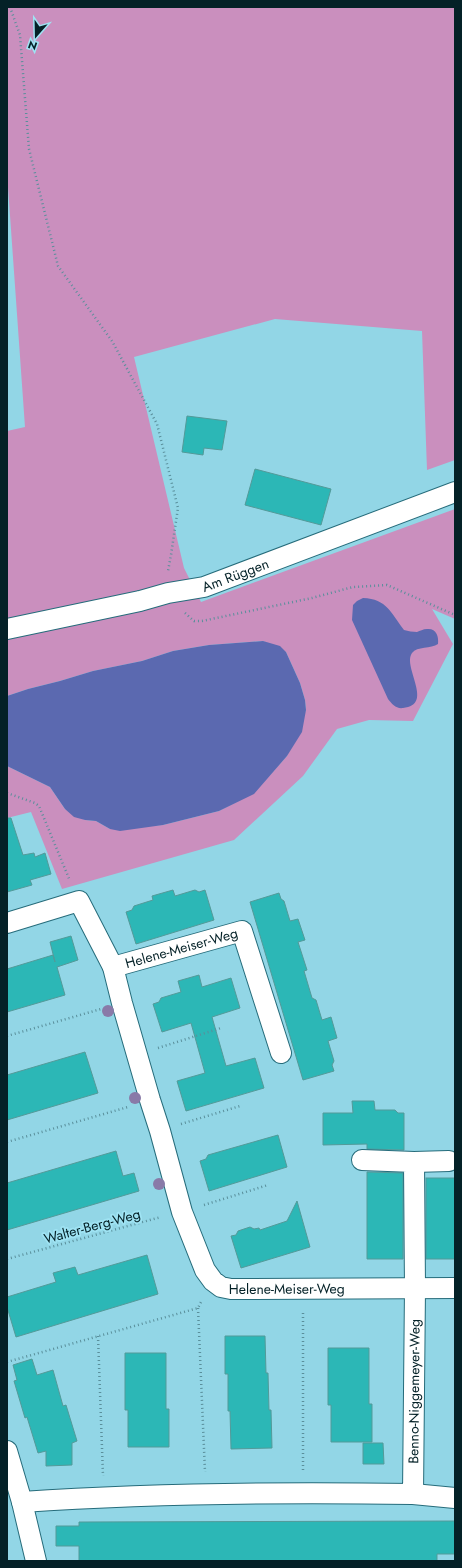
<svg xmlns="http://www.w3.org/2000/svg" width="462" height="1568" viewBox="0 0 462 1568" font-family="Jost,sans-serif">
<rect width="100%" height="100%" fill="#92d6e6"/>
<polygon fill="#ca8fbe" points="7,7 455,7 455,460 427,470 422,331 275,319 134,357 184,568 201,602 455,509 455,619 432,609 453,644 413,721 369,720 337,729 303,776 234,840 62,889 31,812 7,818 7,766 50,787 65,809 85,820 96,821 110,829 163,825 219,811 254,793 287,756 306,710 305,700 300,683 286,652 263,641 209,645 173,651 142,661 93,671 60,681 28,689 7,696 7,431 25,427 7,173"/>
<g fill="#5b69b0">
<path d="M 363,598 C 387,599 391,613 404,630 C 408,631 413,632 417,632 C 420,631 423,629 427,629 C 436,628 439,636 438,644 C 431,649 417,646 412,653 C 402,667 435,705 403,708 C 396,709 392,704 388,699 L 352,620 L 353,605 L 357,601 Z"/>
<polygon points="263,641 280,646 286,652 300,683 305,700 306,710 302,732 287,756 254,794 219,811 163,825 120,831 110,829 96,821 85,820 74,817 65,809 50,787 7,766 7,696 28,689 60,681 93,671 142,661 173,651 209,645"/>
</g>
<g fill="#2cb7b6" stroke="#539a99">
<polygon points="187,416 227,421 222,450 204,448 203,455 182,452"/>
<polygon points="255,469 331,489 321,525 245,505"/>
<polygon points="7,818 11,818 23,855 34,853 35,857 45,853 51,874 30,880 32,885 7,892"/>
<polygon points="173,890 175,896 195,890 199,892 205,890 214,920 136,944 126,912 132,910 134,906 153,900 152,896"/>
<polygon points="279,893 281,899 284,901 290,921 298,919 305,940 298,942 307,970 304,971 312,998 316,1000 322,1020 331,1017 337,1038 328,1041 334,1061 332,1065 334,1071 303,1080 250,902"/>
<polygon points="71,936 78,960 57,967 65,995 7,1012 7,969 53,955 55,962 50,942"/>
<polygon points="199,975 202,987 231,978 240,1008 212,1017 226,1066 255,1058 264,1088 186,1111 177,1081 205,1073 191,1023 162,1032 153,1004 159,1002 161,998 181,992 178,981"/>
<polygon points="85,1052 98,1093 7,1120 7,1075"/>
<polygon points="352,1101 374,1101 375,1110 395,1110 398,1113 404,1113 404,1150 367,1149 367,1144 323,1145 323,1113 353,1113"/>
<polygon points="278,1135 287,1167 209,1191 200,1161 206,1159 208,1155"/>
<polygon points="116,1151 123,1176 134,1173 139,1191 7,1230 7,1183"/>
<polygon points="367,1172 403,1173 403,1259 367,1259"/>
<rect x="426" y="1178" width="29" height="81"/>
<polygon points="297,1201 310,1247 241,1268 231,1236 236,1235 238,1231 250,1227 254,1229 259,1228 260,1230 287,1221"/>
<polygon points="147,1255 158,1294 16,1337 7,1307 7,1297 56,1282 53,1273 75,1267 78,1275"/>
<polygon points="225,1336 265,1336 266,1373 268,1373 269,1410 271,1410 272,1448 231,1449 230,1411 228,1411 228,1374 225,1374"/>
<polygon points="328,1348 369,1348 369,1404 372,1404 372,1442 331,1442 331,1405 328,1405"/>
<polygon points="125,1353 166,1353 166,1409 169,1409 169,1447 128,1447 128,1410 125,1410"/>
<polygon points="32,1359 37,1375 53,1370 63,1406 66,1405 77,1441 72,1443 72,1465 46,1466 46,1451 38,1453 27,1417 25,1418 14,1381 17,1380 13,1365"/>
<polygon points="363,1443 383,1443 384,1464 363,1464"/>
<polygon points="455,1521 455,1554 437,1554 437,1561 79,1561 79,1546 56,1546 56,1526 79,1526 79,1522"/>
</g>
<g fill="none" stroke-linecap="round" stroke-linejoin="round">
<g stroke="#266c7b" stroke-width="22">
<g id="street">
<path id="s1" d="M 7,629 L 140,601 L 168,593 L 204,587 L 455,492"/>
<path id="s2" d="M 7,923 L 79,901 L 113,967 L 122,1003 L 150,1100 L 160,1131 L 182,1212 L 205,1270 L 213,1281 L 221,1287 L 231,1289 L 455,1288"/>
<path id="s3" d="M 113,967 L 242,931 L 281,1053"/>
<polyline points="414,1162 449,1161"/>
<path id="s4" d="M 7,1451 L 22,1502 C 153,1493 283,1492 413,1494 L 415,1288 L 414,1162 L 362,1160"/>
<polyline points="413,1494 455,1498"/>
<polyline points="22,1502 36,1561"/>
</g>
</g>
<g stroke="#5a8f9b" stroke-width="2.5" stroke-dasharray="1 3" stroke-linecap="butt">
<polyline points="10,7 20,35 29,149 58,266 112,341 157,424 178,508 171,555 168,571"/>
<polyline points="185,613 194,621 202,621 312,598 353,587 387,585 455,615"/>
<polyline points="7,793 35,803 39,806 70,881"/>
<polyline points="7,1036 101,1009"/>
<polyline points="158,1048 221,1028"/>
<polyline points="181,1124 240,1106"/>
<polyline points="7,1142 128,1107"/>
<polyline points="204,1205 268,1185"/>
<polyline points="7,1259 161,1217"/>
<polyline points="198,1308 205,1472"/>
<polyline points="98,1336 103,1476"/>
<polyline points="7,1362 198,1308 202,1300"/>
<polyline points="303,1470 303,1311"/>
</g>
<use href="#street" stroke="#fff" stroke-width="20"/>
</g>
<g fill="#897aa8">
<circle cx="108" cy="1011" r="6"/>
<circle cx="135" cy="1098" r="6"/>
<circle cx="159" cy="1184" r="6"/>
</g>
<g text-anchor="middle" stroke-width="3.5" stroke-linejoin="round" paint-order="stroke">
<g font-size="14" fill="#042127" stroke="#9fe3f3">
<text dy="5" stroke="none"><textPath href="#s1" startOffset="235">Am Rüggen</textPath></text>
<text dy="5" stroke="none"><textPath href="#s3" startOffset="71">Helene-Meiser-Weg</textPath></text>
<text transform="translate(92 1226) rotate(-15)" y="5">Walter-Berg-Weg</text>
<text dy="5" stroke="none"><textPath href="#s2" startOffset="556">Helene-Meiser-Weg</textPath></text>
<text dy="5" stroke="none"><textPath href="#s4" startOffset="547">Benno-Niggemeyer-Weg</textPath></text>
</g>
</g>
<rect width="462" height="1568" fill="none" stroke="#042127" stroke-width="16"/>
<g transform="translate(36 36) rotate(200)" stroke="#9fe3f3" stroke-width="3" paint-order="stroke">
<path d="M0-3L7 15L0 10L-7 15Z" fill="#042127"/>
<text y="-6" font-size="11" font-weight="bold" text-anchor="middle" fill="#042127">N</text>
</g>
</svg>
